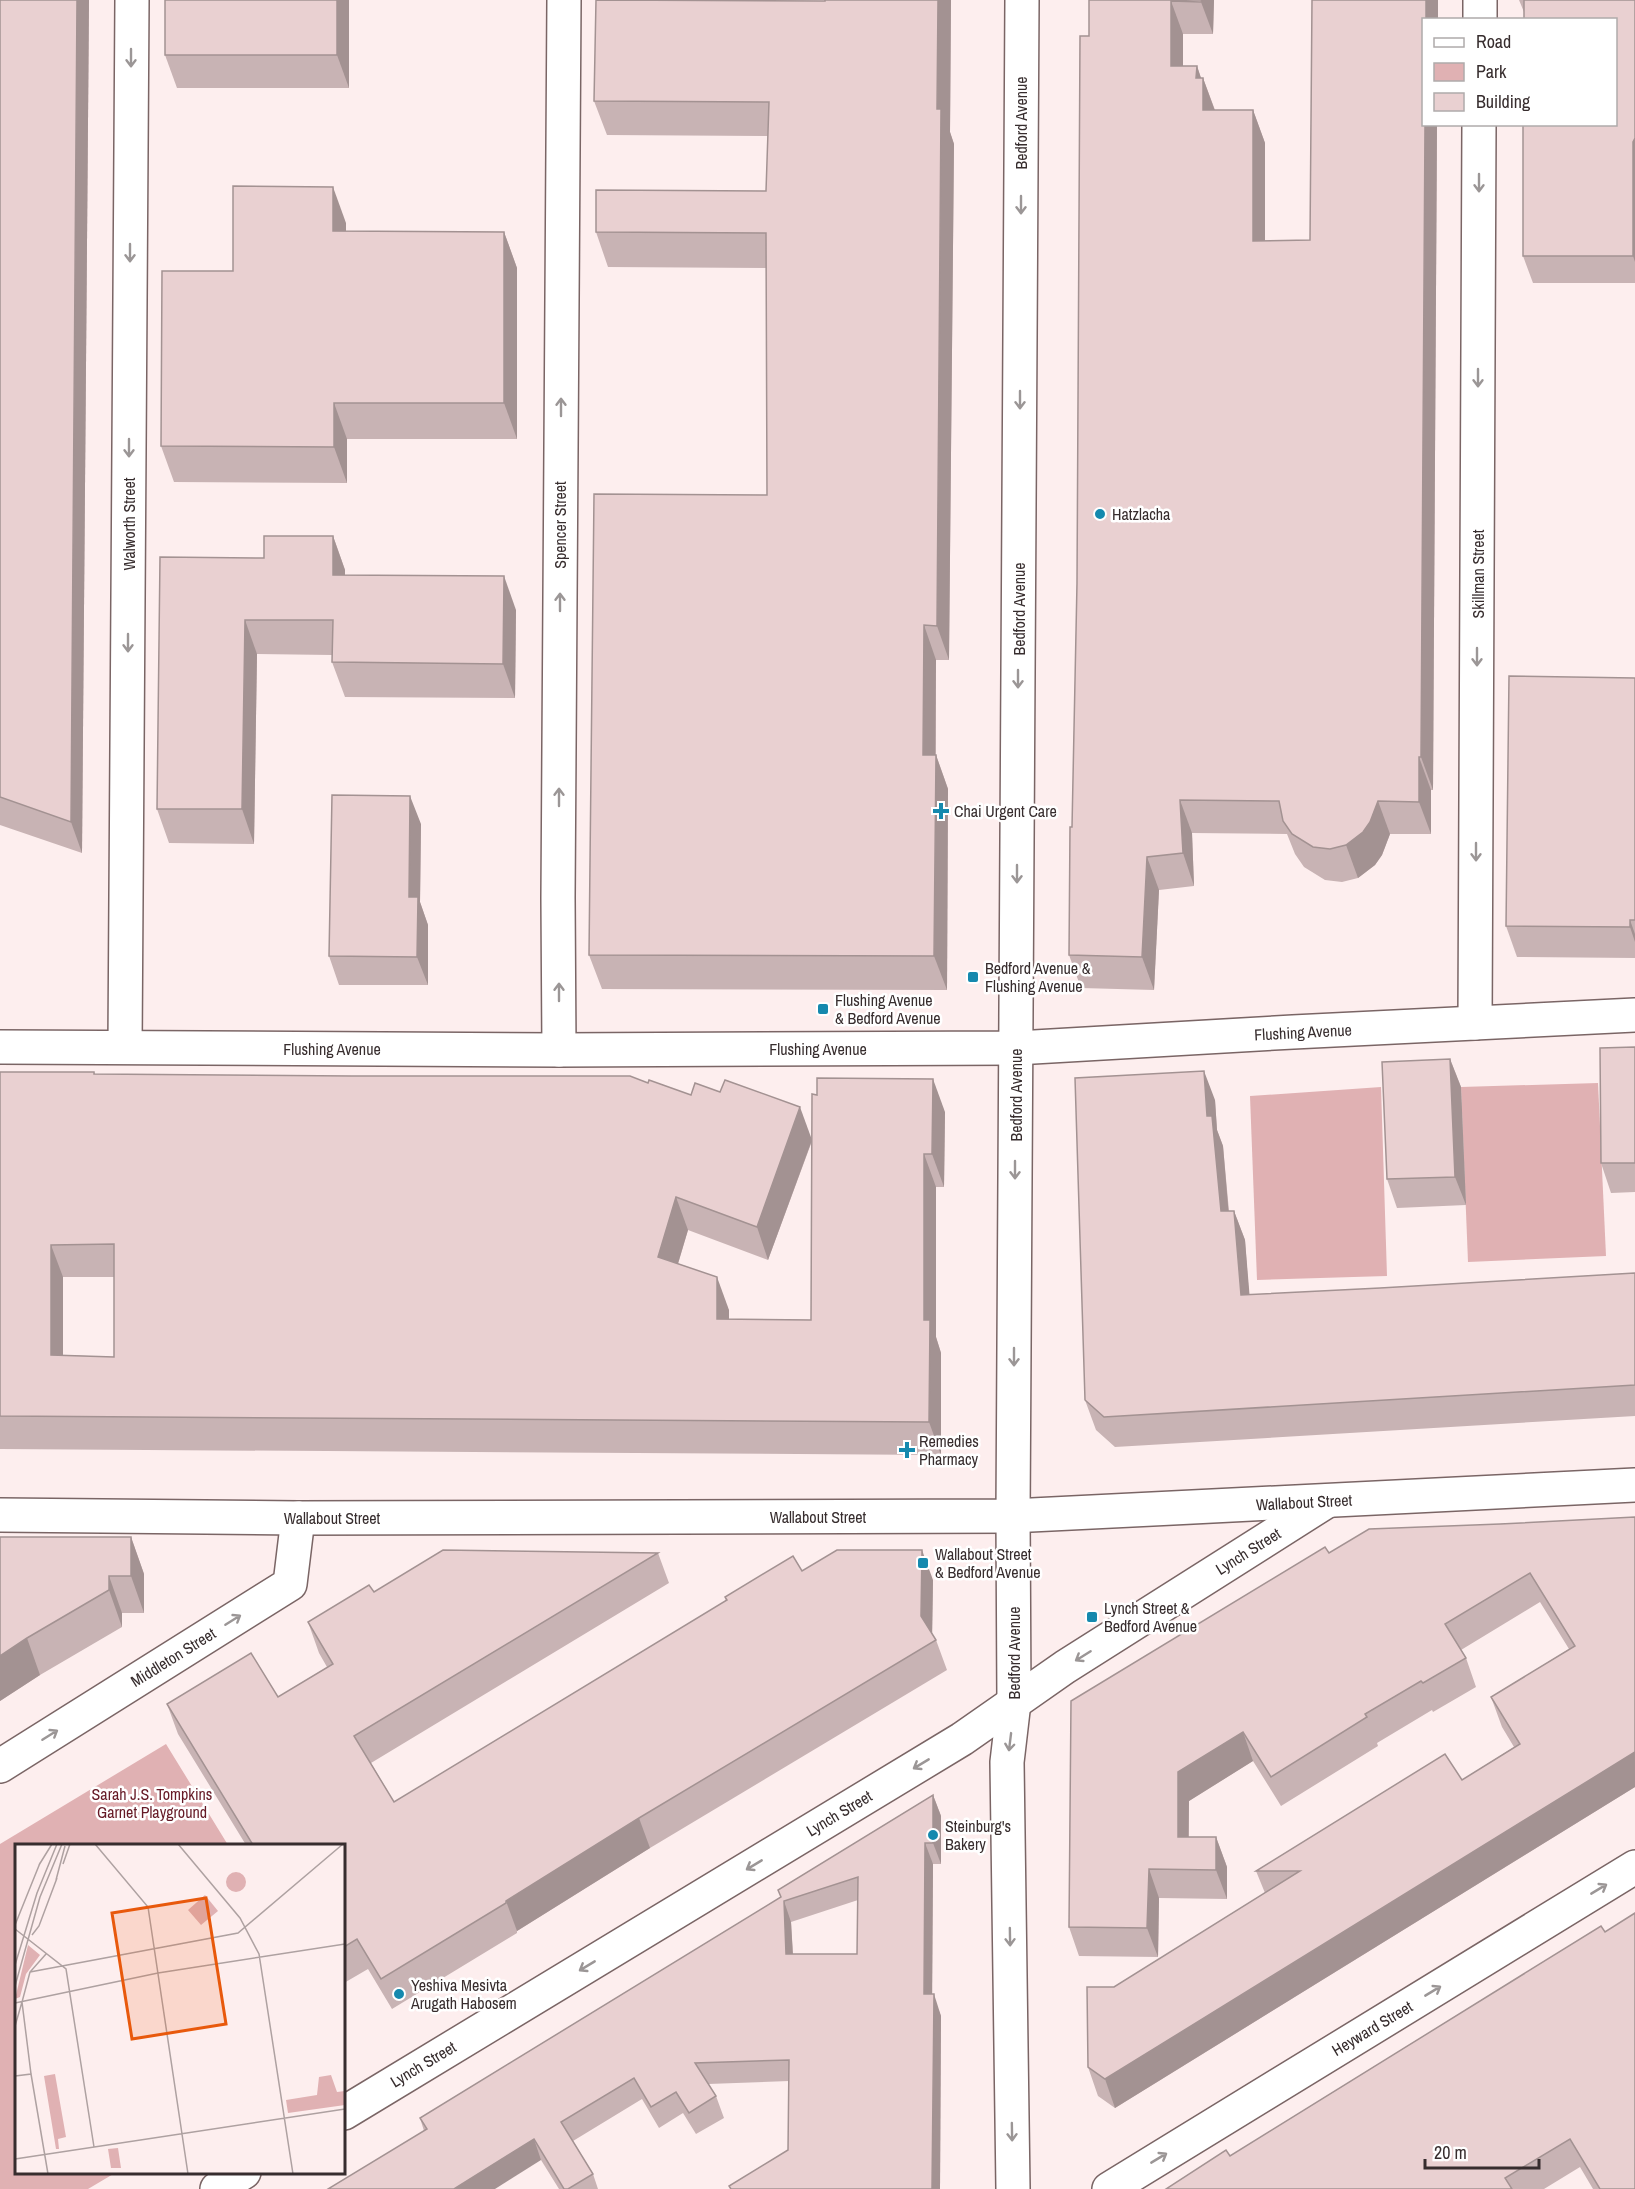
<svg xmlns="http://www.w3.org/2000/svg" width="1635" height="2189" viewBox="0 0 1635 2189" font-family="'Archivo Narrow',sans-serif">
<rect width="100%" height="100%" fill="#fdeeee"/>
<g fill="#e0b1b3">
<polygon points="1598,1083 1606,1256 1468,1262 1461,1087"/>
<polygon points="1381,1087 1387,1276 1257,1280 1250,1096"/>
<polygon points="166,1744 228,1845 16,1846 16,2172 115,2173 88,2189 0,2189 0,1844"/>
</g>
<g fill="none" stroke-linecap="round" stroke-linejoin="round">
<g stroke="#7a6565" stroke-width="36">
<g id="street">
<polyline points="1480,20 1480,0"/>
<polyline points="1475,1023 1479,124"/>
<polyline points="125,1047 132,0"/>
<polyline points="559,1050 558,898 564,0"/>
<polyline points="0,1766 290,1584 298,1518"/>
<polyline points="344,2113 962,1739 1065,1667 1327,1501"/>
<polyline points="217,2189 244,2172"/>
<polyline points="1109,2189 1635,1867"/>
</g>
</g>
<g stroke="#7a6565" stroke-width="36">
<g id="secondary">
<polyline points="0,1515 298,1518 1013,1516 1635,1485"/>
<polyline points="1013,2189 1007,1762 1014,1702 1013,1516 1022,0"/>
</g>
</g>
<g stroke="#7a6565" stroke-width="36">
<polyline id="primary" points="0,1047 559,1050 1016,1048 1293,1032 1635,1015"/>
</g>
<use href="#street" stroke="#fff" stroke-width="33"/>
<use href="#secondary" stroke="#fff" stroke-width="33"/>
<use href="#primary" stroke="#fff" stroke-width="33"/>
</g>
<g fill="#c8b3b4" fill-rule="evenodd">
<polygon points="0,0 89,0 82,853 0,825"/>
<polygon points="165,0 349,0 349,88 177,88 165,55"/>
<polygon points="825,0 951,0 950,132 954,144 949,660 936,660 936,755 948,789 947,990 602,989 589,955 767,495 766,268 608,267 596,232 766,191 768,136 607,135 594,101 825,1"/>
<polygon points="1089,0 1214,0 1213,34 1183,34 1183,66 1197,66 1201,78 1203,78 1215,110 1253,110 1265,143 1265,241 1310,240 1312,0 1438,0 1438,20 1424,20 1424,124 1437,124 1433,790 1431,790 1431,834 1390,834 1382,855 1375,865 1358,878 1342,882 1325,880 1304,867 1295,854 1287,834 1192,833 1194,886 1159,890 1154,990 1081,988 1069,955 1070,827 1072,827 1077,583 1080,36 1089,36"/>
<polygon points="1519,0 1635,0 1635,283 1533,283 1523,256 1524,12"/>
<polygon points="346,223 346,231 504,232 517,268 517,439 347,439 347,483 174,482 161,446 233,271"/>
<polygon points="333,536 345,570 345,575 516,610 515,698 345,697 332,662 332,655 257,654 254,844 169,843 157,809 264,558"/>
<polygon points="1635,678 1635,958 1517,957 1506,926"/>
<polygon points="421,824 420,902 428,925 428,985 339,985 329,956"/>
<polygon points="1635,1047 1635,1192 1611,1193 1601,1163"/>
<polygon points="1450,1059 1461,1087 1466,1205 1397,1208 1387,1179"/>
<path d="M 0,1072 L 94,1072 L 95,1074 L 812,1139 L 817,1095 L 945,1112 L 944,1187 L 936,1187 L 936,1337 L 941,1353 L 941,1455 L 0,1449 ZM 812,1141 L 811,1320 L 729,1319 L 729,1310 L 678,1264 L 688,1230 L 768,1260 ZM 63,1277 L 114,1277 L 114,1357 L 63,1355 Z"/>
<polygon points="1215,1100 1217,1130 1223,1146 1229,1211 1234,1211 1245,1240 1249,1295 1380,1288 1635,1273 1635,1416 1115,1447 1096,1430 1085,1400"/>
<polygon points="1635,1517 1635,1787 1115,2108 1098,2096 1088,2067 1114,1987 1265,1893 1256,1871 1462,1780 1514,1747 1502,1727 1491,1697 1569,1649 1540,1602 1461,1650 1466,1658 1476,1687 1433,1712 1432,1710 1377,1743 1378,1746 1281,1806 1253,1761 1189,1801 1189,1837 1216,1837 1227,1867 1227,1899 1159,1898 1158,1957 1079,1956 1069,1927 1329,1553 1500,1524"/>
<polygon points="0,1537 131,1537 144,1574 144,1613 122,1613 122,1627 40,1675 0,1701"/>
<polygon points="658,1553 669,1583 371,1763 394,1802 726,1601 725,1597 802,1571 933,1580 932,1634 936,1640 947,1670 650,1848 517,1931 517,1933 392,2009 368,1969 344,1983 344,1845 246,1845 178,1734 167,1704 278,1697 327,1667 319,1653 308,1622 374,1592"/>
<path d="M 933,1795 L 941,1816 L 941,1864 L 933,1864 L 932,1994 L 941,2016 L 940,2189 L 730,2189 L 729,2186 L 788,2150 L 789,2081 L 708,2084 L 716,2096 L 724,2118 L 696,2134 L 683,2113 L 659,2128 L 642,2099 L 573,2141 L 593,2174 L 598,2189 L 559,2189 L 541,2160 L 424,2131 L 420,2118 L 781,1897 L 778,1890 ZM 858,1900 L 857,1954 L 793,1954 L 791,1922 Z"/>
<polygon points="1601,1926 1635,2189 1593,2189 1580,2167 1544,2189 1166,2189 1230,2156"/>
</g>
<g fill="#a39292">
<polygon points="77,0 89,0 82,853 71,822"/>
<polygon points="337,0 349,0 349,88 337,55"/>
<polygon points="938,0 951,0 950,132 954,144 949,660 937,626 937,109"/>
<polygon points="1202,0 1214,0 1213,34 1201,2"/>
<rect x="1426" y="0" width="12" height="20"/>
<polygon points="1171,1 1183,34 1183,99 1171,66"/>
<polygon points="1197,66 1203,84 1203,78 1215,111 1203,110 1196,78"/>
<polygon points="1253,110 1265,143 1265,274 1253,241"/>
<polygon points="1425,124 1437,124 1433,790 1421,757"/>
<polygon points="1635,138 1635,262 1633,256 1633,142"/>
<polygon points="333,187 346,223 346,267 333,231"/>
<polygon points="504,232 517,268 517,439 504,403"/>
<polygon points="334,403 347,439 347,483 334,447"/>
<polygon points="333,536 345,570 345,609 333,575"/>
<polygon points="504,576 516,610 515,698 503,664"/>
<polygon points="245,620 257,654 254,844 242,809"/>
<polygon points="924,625 936,660 935,789 923,755"/>
<polygon points="936,755 948,789 947,990 934,956"/>
<polygon points="1419,757 1431,790 1431,834 1419,802"/>
<polygon points="410,796 421,824 420,902 428,925 428,985 417,957 409,897"/>
<polygon points="1180,800 1192,833 1194,886 1183,853"/>
<polygon points="1378,801 1390,834 1382,855 1375,865 1358,878 1346,845"/>
<polygon points="1147,857 1159,890 1154,990 1142,957"/>
<polygon points="1630,920 1635,934 1635,942 1630,927"/>
<polygon points="1450,1059 1461,1087 1466,1205 1455,1177"/>
<polygon points="1204,1071 1215,1100 1217,1130 1223,1146 1231,1241 1221,1211 1207,1116"/>
<polygon points="933,1079 945,1112 944,1187 932,1154"/>
<polygon points="800,1107 812,1140 768,1260 757,1227"/>
<polygon points="924,1154 936,1187 936,1337 941,1353 941,1455 929,1422 924,1320"/>
<polygon points="676,1197 688,1230 670,1290 658,1257"/>
<polygon points="1234,1211 1245,1240 1252,1325 1241,1295"/>
<polygon points="51,1245 63,1277 63,1388 51,1355"/>
<polygon points="717,1277 729,1310 729,1352 717,1319"/>
<polygon points="131,1537 144,1574 144,1613 131,1576"/>
<polygon points="922,1550 933,1580 932,1642 921,1616"/>
<polygon points="109,1576 122,1613 122,1627 109,1590"/>
<polygon points="27,1638 40,1675 0,1701 0,1656"/>
<polygon points="1243,1732 1253,1761 1189,1801 1188,1866 1178,1837 1178,1772"/>
<polygon points="1635,1752 1635,1787 1115,2108 1105,2079"/>
<polygon points="933,1795 941,1816 941,1864 933,1843"/>
<polygon points="639,1818 650,1848 517,1931 506,1901"/>
<polygon points="1216,1837 1227,1867 1227,1899 1216,1870"/>
<polygon points="925,1843 933,1864 932,2016 924,1994"/>
<polygon points="1149,1869 1159,1898 1158,1957 1147,1928"/>
<polygon points="784,1901 791,1922 794,1975 786,1954"/>
<polygon points="934,1994 941,2016 940,2189 932,2189"/>
<polygon points="534,2139 541,2160 495,2189 454,2189"/>
</g>
<g fill="#e9d0d1" stroke="#a39292" stroke-width="1.5" fill-rule="evenodd">
<polygon points="0,0 77,0 71,822 0,797"/>
<rect x="165" y="0" width="172" height="55"/>
<polygon points="596,0 825,1 825,0 938,0 937,109 941,109 937,626 924,625 923,755 936,755 934,956 589,955 594,494 767,495 766,233 596,232 596,190 766,191 769,102 594,101"/>
<polygon points="1089,0 1202,0 1201,2 1171,1 1171,66 1197,66 1196,78 1203,78 1203,110 1253,110 1253,241 1310,240 1312,0 1426,0 1426,20 1424,20 1424,124 1425,124 1421,757 1419,757 1419,802 1378,801 1370,822 1363,832 1346,845 1330,849 1313,847 1292,834 1283,821 1279,801 1180,800 1183,853 1147,857 1142,957 1069,955 1070,827 1072,827 1077,583 1080,36 1089,36"/>
<polygon points="1524,0 1635,0 1635,138 1633,142 1633,256 1523,256 1523,124 1616,124 1616,20 1524,20"/>
<polygon points="233,186 333,187 333,231 504,232 504,403 334,403 334,447 161,446 162,271 233,271"/>
<polygon points="264,536 333,536 333,575 504,576 503,664 332,662 333,620 245,620 242,809 157,809 160,557 264,558"/>
<polygon points="1509,676 1635,678 1635,920 1630,920 1630,927 1506,926"/>
<polygon points="332,795 410,796 409,897 418,897 417,957 329,956"/>
<polygon points="1635,1047 1635,1163 1601,1163 1600,1048"/>
<polygon points="1450,1059 1455,1177 1387,1179 1382,1062"/>
<polygon points="1204,1071 1207,1116 1212,1116 1221,1211 1234,1211 1241,1295 1380,1288 1635,1273 1635,1385 1104,1417 1085,1400 1075,1078"/>
<path d="M 0,1072 L 94,1072 L 94,1074 L 352,1076 L 630,1076 L 648,1083 L 649,1080 L 691,1095 L 695,1083 L 720,1092 L 725,1080 L 800,1107 L 757,1227 L 676,1197 L 658,1257 L 717,1277 L 717,1319 L 811,1320 L 812,1094 L 817,1095 L 817,1078 L 933,1079 L 932,1154 L 924,1154 L 924,1320 L 930,1320 L 929,1422 L 0,1416 ZM 114,1244 L 114,1357 L 51,1355 L 51,1245 Z"/>
<polygon points="1635,1517 1635,1752 1105,2079 1088,2067 1087,1987 1114,1987 1300,1871 1256,1871 1445,1754 1462,1780 1520,1744 1491,1697 1575,1646 1530,1573 1445,1624 1466,1658 1423,1683 1421,1681 1365,1714 1367,1717 1271,1777 1243,1732 1178,1772 1178,1837 1216,1837 1216,1870 1149,1869 1147,1928 1069,1927 1071,1701 1325,1547 1329,1553 1369,1529 1500,1524"/>
<polygon points="0,1537 131,1537 131,1576 109,1576 109,1590 27,1638 0,1656"/>
<polygon points="443,1550 658,1553 354,1736 394,1802 727,1600 725,1597 793,1556 802,1571 837,1550 922,1550 921,1616 936,1640 639,1818 506,1901 506,1903 381,1979 357,1939 344,1947 344,1845 253,1845 167,1704 251,1653 278,1697 333,1664 308,1622 369,1585 374,1592"/>
<path d="M 933,1795 L 933,1843 L 925,1843 L 924,1994 L 934,1994 L 932,2189 L 731,2189 L 729,2186 L 788,2150 L 789,2060 L 695,2063 L 716,2096 L 689,2113 L 676,2092 L 651,2107 L 634,2078 L 561,2122 L 593,2174 L 568,2189 L 564,2189 L 534,2139 L 454,2189 L 328,2189 L 427,2129 L 420,2118 L 781,1897 L 778,1890 ZM 858,1877 L 857,1954 L 786,1954 L 784,1901 Z"/>
<polygon points="1635,1913 1635,2189 1600,2189 1570,2139 1505,2178 1512,2189 1166,2189 1226,2150 1230,2156 1601,1926 1605,1932"/>
</g>
<defs><path id="oneway-shaft" d="M-6 0H5M1.5-3L5.5 0L1.5 3" fill="none" stroke-width="1.6" stroke-linecap="round" stroke-linejoin="round" transform="scale(1.5)"/></defs>
<g stroke="#9b9696">
<use href="#oneway-shaft" transform="translate(131 58) rotate(90)"/>
<use href="#oneway-shaft" transform="translate(1479 183) rotate(90)"/>
<use href="#oneway-shaft" transform="translate(1021 205) rotate(90)"/>
<use href="#oneway-shaft" transform="translate(130 253) rotate(90)"/>
<use href="#oneway-shaft" transform="translate(1478 378) rotate(90)"/>
<use href="#oneway-shaft" transform="translate(1020 400) rotate(90)"/>
<use href="#oneway-shaft" transform="translate(561 407) rotate(-90)"/>
<use href="#oneway-shaft" transform="translate(129 448) rotate(90)"/>
<use href="#oneway-shaft" transform="translate(560 602) rotate(-90)"/>
<use href="#oneway-shaft" transform="translate(128 643) rotate(90)"/>
<use href="#oneway-shaft" transform="translate(1477 657) rotate(90)"/>
<use href="#oneway-shaft" transform="translate(1018 679) rotate(90)"/>
<use href="#oneway-shaft" transform="translate(559 797) rotate(-90)"/>
<use href="#oneway-shaft" transform="translate(1476 852) rotate(90)"/>
<use href="#oneway-shaft" transform="translate(1017 874) rotate(90)"/>
<use href="#oneway-shaft" transform="translate(559 992) rotate(-90)"/>
<use href="#oneway-shaft" transform="translate(1015 1170) rotate(90)"/>
<use href="#oneway-shaft" transform="translate(1014 1357) rotate(90)"/>
<use href="#oneway-shaft" transform="translate(233 1620) rotate(-32)"/>
<use href="#oneway-shaft" transform="translate(1083 1656) rotate(148)"/>
<use href="#oneway-shaft" transform="translate(50 1735) rotate(-32)"/>
<use href="#oneway-shaft" transform="translate(1010 1742) rotate(97)"/>
<use href="#oneway-shaft" transform="translate(921 1764) rotate(149)"/>
<use href="#oneway-shaft" transform="translate(754 1865) rotate(149)"/>
<use href="#oneway-shaft" transform="translate(1599 1889) rotate(-31)"/>
<use href="#oneway-shaft" transform="translate(1010 1937) rotate(89)"/>
<use href="#oneway-shaft" transform="translate(587 1966) rotate(149)"/>
<use href="#oneway-shaft" transform="translate(1433 1991) rotate(-31)"/>
<use href="#oneway-shaft" transform="translate(1012 2132) rotate(89)"/>
<use href="#oneway-shaft" transform="translate(1159 2158) rotate(-31)"/>
</g>
<g fill="#1589ae" stroke="#fff" stroke-width="2">
<circle cx="1100" cy="514" r="6"/>
<path d="M938 802h6v6h6v6h-6v6h-6v-6h-6v-6h6z"/>
<rect x="967" y="971" width="12" height="12" rx="3"/>
<rect x="817" y="1003" width="12" height="12" rx="3"/>
<path d="M904 1441h6v6h6v6h-6v6h-6v-6h-6v-6h6z"/>
<rect x="917" y="1557" width="12" height="12" rx="3"/>
<rect x="1086" y="1611" width="12" height="12" rx="3"/>
<circle cx="933" cy="1835" r="6"/>
<circle cx="399" cy="1994" r="6"/>
</g>
<g text-anchor="middle" stroke-width="5" stroke-linejoin="round" paint-order="stroke">
<g font-size="16" fill="#372d2e" stroke="#fff">
<text transform="translate(1021 123) rotate(-90)" y="6">Bedford Avenue</text>
<text transform="translate(129 524) rotate(-90)" y="6">Walworth Street</text>
<text transform="translate(560 525) rotate(-90)" y="6">Spencer Street</text>
<text transform="translate(1478 574) rotate(-90)" y="6">Skillman Street</text>
<text transform="translate(1019 609) rotate(-90)" y="6">Bedford Avenue</text>
<text transform="translate(1303 1032) rotate(-3)" y="6">Flushing Avenue</text>
<text x="332" y="1055">Flushing Avenue</text>
<text x="818" y="1055">Flushing Avenue</text>
<text transform="translate(1016 1095) rotate(-90)" y="6">Bedford Avenue</text>
<text transform="translate(1304 1502) rotate(-3)" y="6">Wallabout Street</text>
<text x="818" y="1523">Wallabout Street</text>
<text x="332" y="1524">Wallabout Street</text>
<text transform="translate(1248 1551) rotate(-32)" y="6">Lynch Street</text>
<text transform="translate(1014 1653) rotate(-90)" y="6">Bedford Avenue</text>
<text transform="translate(173 1657) rotate(-32)" y="6">Middleton Street</text>
<text transform="translate(839 1813) rotate(-31)" y="6">Lynch Street</text>
<text transform="translate(1372 2028) rotate(-31)" y="6">Heyward Street</text>
<text transform="translate(423 2064) rotate(-31)" y="6">Lynch Street</text>
</g>
<g font-size="16" fill="#372d2e" stroke="#fff" text-anchor="start">
<text x="1112" y="520">Hatzlacha</text>
<text x="954" y="817">Chai Urgent Care</text>
<text x="985" y="974">Bedford Avenue &amp;<tspan x="985" dy="18">Flushing Avenue</tspan></text>
<text x="835" y="1006">Flushing Avenue<tspan x="835" dy="18">&amp; Bedford Avenue</tspan></text>
<text x="919" y="1447">Remedies<tspan x="919" dy="18">Pharmacy</tspan></text>
<text x="935" y="1560">Wallabout Street<tspan x="935" dy="18">&amp; Bedford Avenue</tspan></text>
<text x="1104" y="1614">Lynch Street &amp;<tspan x="1104" dy="18">Bedford Avenue</tspan></text>
<text x="945" y="1832">Steinburg's<tspan x="945" dy="18">Bakery</tspan></text>
<text x="411" y="1991">Yeshiva Mesivta<tspan x="411" dy="18">Arugath Habosem</tspan></text>
</g>
<g font-size="16" fill="#661a26" stroke="#fff">
<text x="152" y="1800">Sarah J.S. Tompkins<tspan x="152" dy="18">Garnet Playground</tspan></text>
</g>
</g>
<g transform="translate(15 1844)">
<rect width="330" height="330" fill="#fdeeee"/>
<path d="M211 38a10 10 0 1 1 20 0a10 10 0 1 1-20 0ZM 190,51 L 203,67 L 186,81 L 173,66 ZM 13,101 L 25,111 L 11,130 L 5,153 L 0,155 ZM 40,230 L 51,293 L 43,295 L 44,305 L 41,305 L 29,232 ZM 316,231 L 322,248 L 330,247 L 330,261 L 273,269 L 271,256 L 302,251 L 304,233 ZM 103,304 L 106,324 L 96,324 L 93,305 Z" fill="#e0b1b3"/>
<path fill="none" stroke="#aea1a1" stroke-width="1.5" d="M 80,0 L 133,63 L 173,330M 163,0 L 225,74 L 244,110 L 278,330M 48,20 L 55,0M 24,21 L 37,0M 41,36 L 50,2M 0,81 L 25,19M 0,85 L 51,125 L 79,303M 17,91 L 24,82 L 42,34M 0,121 L 22,49 L 42,0M 15,128 L 223,89 L 328,0M 0,142 L 25,53 L 47,0M 0,159 L 143,129 L 330,100M 0,182 L 7,158M 16,230 L 33,330M 0,232 L 16,230 L 7,158 L 15,128 L 31,110M 0,315 L 330,265"/>
<path fill="#e8590c" fill-opacity="0.15" stroke="#e8590c" stroke-width="3" d="M 191,54 L 211,180 L 117,195 L 97,69 Z"/>
<rect width="330" height="330" fill="none" stroke="#372d2e" stroke-width="3"/>
</g>
<rect x="1422" y="18" width="195" height="108" fill="#ffffff" stroke="#afabab" stroke-width="1.5"/>
<rect x="1434" y="38" width="30" height="9" fill="#ffffff" stroke="#afabab" stroke-width="1.5"/>
<text x="1476" y="48" font-size="18" fill="#372d2e">Road</text>
<rect x="1434" y="63" width="30" height="18" fill="#e0b1b3" stroke="#afabab" stroke-width="1.5"/>
<text x="1476" y="78" font-size="18" fill="#372d2e">Park</text>
<rect x="1434" y="93" width="30" height="18" fill="#e9d0d1" stroke="#afabab" stroke-width="1.5"/>
<text x="1476" y="108" font-size="18" fill="#372d2e">Building</text>
<path d="M1425 2159v9h114v-9" fill="none" stroke="#372d2e" stroke-width="3"/>
<text x="1434" y="2159" font-size="18" fill="#372d2e" stroke="#ffffff" stroke-width="4.5" paint-order="stroke">20 m</text>
</svg>
